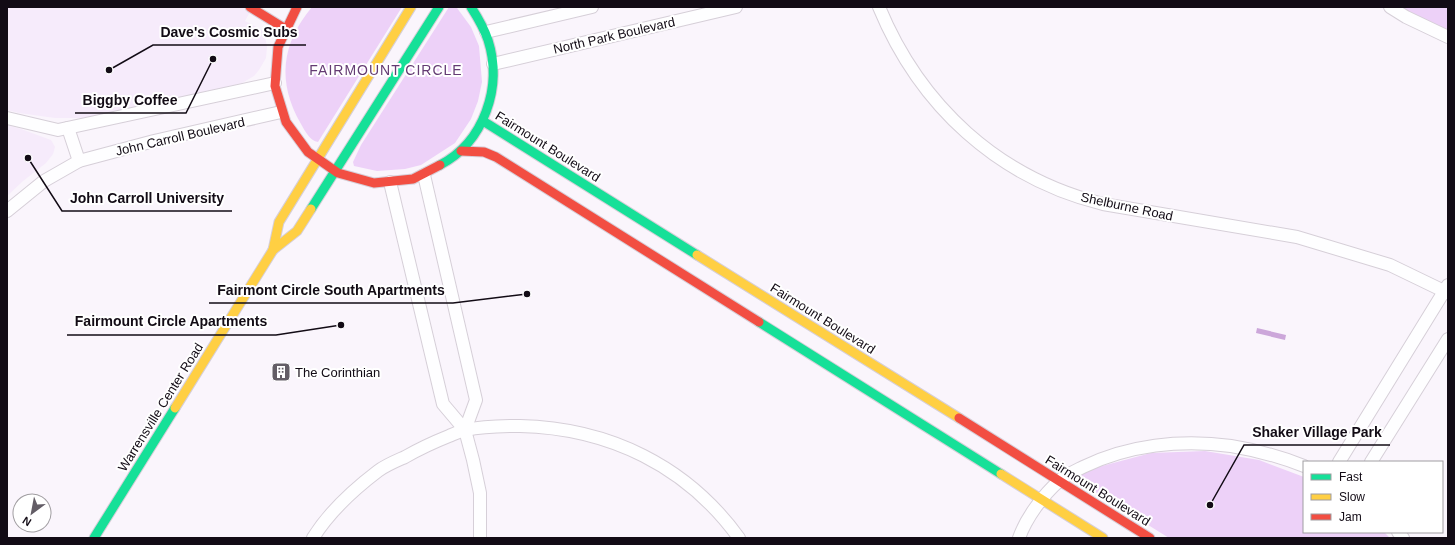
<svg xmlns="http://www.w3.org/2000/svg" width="1455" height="545" viewBox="0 0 1455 545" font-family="Arial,sans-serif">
<rect width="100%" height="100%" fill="#faf5fc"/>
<g fill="#f6ebfb">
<polygon points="7,7 242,7 250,12 245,21 264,31 267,47 266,58 259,70 254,76 242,83 218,89 83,118 55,118 19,113 7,110"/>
<polygon points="7,125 21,129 51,140 55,147 53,154 46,163 23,181 7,196"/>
</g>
<g fill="#edd1f8">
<path d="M 312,7 L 402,7 L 318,142 C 310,141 305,131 301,124 C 277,82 281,44 312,7 Z"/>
<polygon points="449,7 455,7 457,8 471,27 479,46 482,82 478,101 471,119 455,143 421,165 405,169 377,171 354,166 353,162 361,145"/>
<polygon points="1390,7 1448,7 1448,37"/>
<polygon points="1205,451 1259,460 1304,477 1304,532 1384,532 1390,538 1169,538 1068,475 1151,453"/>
</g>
<polygon fill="#cca7da" points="1257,328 1286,335 1285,340 1256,333"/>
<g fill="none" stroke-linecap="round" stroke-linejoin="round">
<g stroke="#d6cfd8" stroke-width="14">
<g id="street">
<path d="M 879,7 C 920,106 998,178 1103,204 L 1297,237 L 1390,265 L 1448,293"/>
<polyline points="1390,7 1406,17 1448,37"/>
<polyline points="486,32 592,7"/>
<polyline points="493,64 736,7"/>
<polyline points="7,118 58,130 275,83"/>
<polyline points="68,128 79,161"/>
<polyline points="424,175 476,400 465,430"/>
<polyline points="390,182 443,404 465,430 473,460 480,493 480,538"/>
<polyline points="7,211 44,181 79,161 154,141 281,112"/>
<polyline points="1339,462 1448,285"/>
<polyline points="1371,462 1448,339"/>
<polyline points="1398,532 1403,538"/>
<path d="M 313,538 C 329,512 353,490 378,471 C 386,465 396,461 405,457 C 419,449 434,442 449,436 C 454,434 460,431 466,430 C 484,426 502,426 520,426 C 609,428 687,466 739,538"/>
<path d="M 1019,538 C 1026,518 1043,495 1059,481 C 1066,475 1075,471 1083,467 C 1128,445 1181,439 1231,446 C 1256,450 1281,457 1304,466"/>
</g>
</g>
<g stroke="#d6cfd8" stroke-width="11">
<g id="fast">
<polyline points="483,121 697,255"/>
<path d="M 440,165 C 484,142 503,87 488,40 C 484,28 478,18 471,7"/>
<polyline points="311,209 439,7"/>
<polyline points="759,322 1001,474"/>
<polyline points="94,538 175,408"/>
</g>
</g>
<g stroke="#d6cfd8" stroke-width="11">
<g id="slow">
<polyline points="273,250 279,222 411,7"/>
<polyline points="697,255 959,418"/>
<polyline points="175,408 273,250 297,231 311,209"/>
<polyline points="1001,474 1103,538"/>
</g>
</g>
<g stroke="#d6cfd8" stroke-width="11">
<g id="jam">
<polyline points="250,7 284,28"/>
<polyline points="297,7 278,47 275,86 286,122 308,152 338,173 374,183 413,179 440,165"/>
<polyline points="461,151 484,152 496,157 759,322"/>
<polyline points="959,418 1150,538"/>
</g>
</g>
<use href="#street" stroke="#fefeff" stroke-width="12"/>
<use href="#fast" stroke="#16e098" stroke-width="9"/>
<use href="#slow" stroke="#ffcf43" stroke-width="9"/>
<use href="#jam" stroke="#f24e42" stroke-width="9"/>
</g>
<defs>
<g id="building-square" transform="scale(1)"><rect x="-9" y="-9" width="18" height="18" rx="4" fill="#635d66" stroke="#fff"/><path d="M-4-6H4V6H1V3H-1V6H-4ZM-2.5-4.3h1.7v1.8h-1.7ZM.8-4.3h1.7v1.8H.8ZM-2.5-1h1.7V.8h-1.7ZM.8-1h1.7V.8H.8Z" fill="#fff"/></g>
</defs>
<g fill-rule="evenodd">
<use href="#building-square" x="281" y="372"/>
</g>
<g text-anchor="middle" stroke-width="4" stroke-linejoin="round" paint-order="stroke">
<g font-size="13" fill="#120b15" stroke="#fff">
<text transform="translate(614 35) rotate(-13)" y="5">North Park Boulevard</text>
<text transform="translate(180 136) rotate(-13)" y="5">John Carroll Boulevard</text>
<text transform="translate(548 146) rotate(32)" y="5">Fairmount Boulevard</text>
<text transform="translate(1127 206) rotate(12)" y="5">Shelburne Road</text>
<text transform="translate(823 318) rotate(32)" y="5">Fairmount Boulevard</text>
<text transform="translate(160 407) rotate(-58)" y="5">Warrensville Center Road</text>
<text transform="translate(1098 490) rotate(32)" y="5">Fairmount Boulevard</text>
</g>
<g font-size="13" fill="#120b15" stroke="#fff" text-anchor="start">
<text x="295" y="377">The Corinthian</text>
</g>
<g font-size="14" letter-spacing="1" fill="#643b73" stroke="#fff">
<text x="386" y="75">FAIRMOUNT CIRCLE</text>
</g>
</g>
<path fill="none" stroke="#120b15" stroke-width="1.5" d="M109 70L153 45H306M213 59L186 113H75M28 158L62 211H232M527 294L453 303H209M341 325L276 335H67M1210 505L1244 445H1390"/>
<g fill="#120b15" stroke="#fff" stroke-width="1.5">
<circle cx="109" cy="70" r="4"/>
<circle cx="213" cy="59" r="4"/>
<circle cx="28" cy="158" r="4"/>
<circle cx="527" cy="294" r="4"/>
<circle cx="341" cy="325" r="4"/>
<circle cx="1210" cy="505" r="4"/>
</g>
<g font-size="14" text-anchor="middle" font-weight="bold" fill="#120b15" stroke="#fff" stroke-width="4" stroke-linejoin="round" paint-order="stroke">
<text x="229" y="37">Dave's Cosmic Subs</text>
<text x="130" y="105">Biggby Coffee</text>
<text x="147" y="203">John Carroll University</text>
<text x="331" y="295">Fairmont Circle South Apartments</text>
<text x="171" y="326">Fairmount Circle Apartments</text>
<text x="1317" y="437">Shaker Village Park</text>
</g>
<rect width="1455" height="545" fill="none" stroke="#120b15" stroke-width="16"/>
<rect x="1303" y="461" width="140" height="72" fill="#ffffff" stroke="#a09da1"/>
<rect x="1311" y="474" width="20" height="6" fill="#16e098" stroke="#a09da1"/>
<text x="1339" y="481" font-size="12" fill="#120b15">Fast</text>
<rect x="1311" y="494" width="20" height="6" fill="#ffcf43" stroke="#a09da1"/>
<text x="1339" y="501" font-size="12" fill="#120b15">Slow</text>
<rect x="1311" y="514" width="20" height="6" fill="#f24e42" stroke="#a09da1"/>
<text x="1339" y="521" font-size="12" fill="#120b15">Jam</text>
<g transform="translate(32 513) rotate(212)"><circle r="19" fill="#ffffff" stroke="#a09da1"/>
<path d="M0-3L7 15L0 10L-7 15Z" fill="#635d66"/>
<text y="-6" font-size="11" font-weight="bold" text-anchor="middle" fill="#120b15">N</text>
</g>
</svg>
